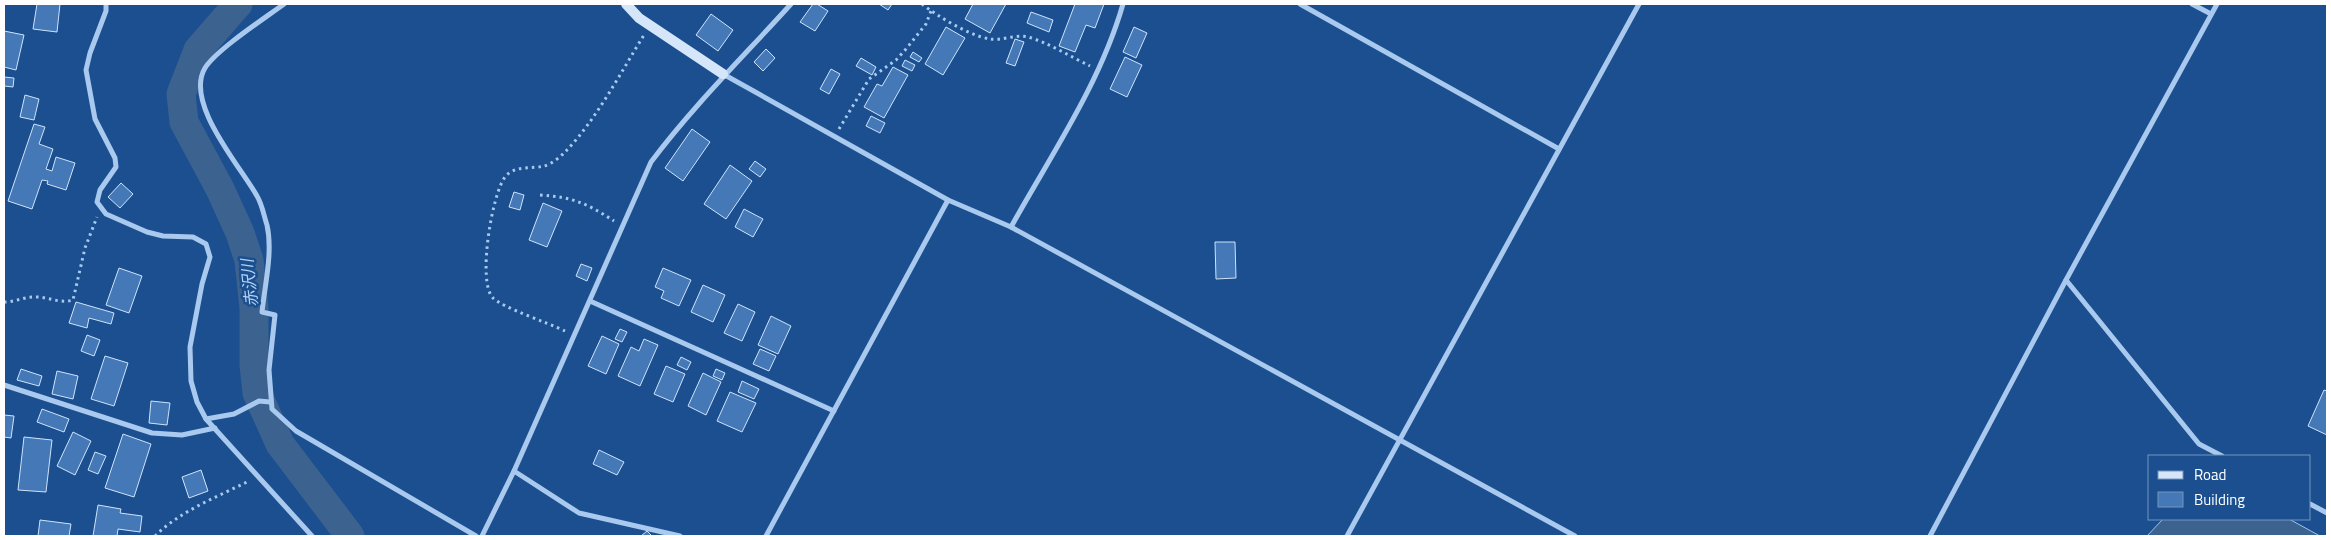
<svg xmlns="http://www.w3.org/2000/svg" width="2331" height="540" viewBox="0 0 2331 540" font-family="'Titillium Web','Noto Sans JP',sans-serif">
<rect width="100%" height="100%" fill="#1b4f8f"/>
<polygon fill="#3c6290" stroke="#9cc4f0" points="2163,519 2289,519 2320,536 2147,536"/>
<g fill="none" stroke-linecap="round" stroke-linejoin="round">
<polyline stroke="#3c6290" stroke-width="29" points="238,4 198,50 181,94 184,122 220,189 240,233 249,260 254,308 254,365 257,393 280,444 350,536"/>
</g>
<g fill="#4478b7" stroke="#cfe3fa">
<polygon points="37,4 60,4 57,32 33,29"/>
<polygon points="813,4 817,4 828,11 815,31 800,22"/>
<polygon points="879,4 892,4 888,10"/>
<polygon points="973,4 1006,4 990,33 965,19"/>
<polygon points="1075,4 1104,4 1095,28 1086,25 1075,52 1059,46"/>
<polygon points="1031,12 1053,20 1049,32 1027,23"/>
<polygon points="711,14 733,30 718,51 696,35"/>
<polygon points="946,27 965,38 943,75 925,64"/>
<polygon points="1134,27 1147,33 1136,58 1123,52"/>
<polygon points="4,31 24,35 16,70 4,67"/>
<polygon points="1015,39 1024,42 1015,66 1006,63"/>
<polygon points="766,49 775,58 763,71 754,62"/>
<polygon points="913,52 922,58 919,62 910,57"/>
<polygon points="1125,57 1142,65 1127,97 1110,89"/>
<polygon points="861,58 876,67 872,75 856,66"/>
<polygon points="905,60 915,65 912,71 902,66"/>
<polygon points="893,67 908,75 884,118 864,107 877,84 882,86"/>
<polygon points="831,69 840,74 829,94 820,89"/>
<polygon points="4,77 14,78 13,87 4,86"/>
<polygon points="25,95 39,99 34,120 20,117"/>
<polygon points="871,116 885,123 880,133 866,126"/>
<polygon points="34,124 45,127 39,144 53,149 46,169 52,171 56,157 75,163 66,190 47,184 48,181 42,180 32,209 8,201"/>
<polygon points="692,129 710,142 683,181 665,168"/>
<polygon points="755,161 766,169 760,177 749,169"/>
<polygon points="730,165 752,181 726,219 704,204"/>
<polygon points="121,183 133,194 120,208 108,197"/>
<polygon points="514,192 524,195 520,210 509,207"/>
<polygon points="543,203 562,211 547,247 529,240"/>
<polygon points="744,209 763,219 753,237 735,227"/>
<polygon points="1215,242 1235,242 1236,278 1216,279"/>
<polygon points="581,264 592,268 587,281 576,276"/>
<polygon points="119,268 142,276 129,313 106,305"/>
<polygon points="663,268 691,280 679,306 661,298 664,291 655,287"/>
<polygon points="703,285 725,295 713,322 691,312"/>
<polygon points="76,302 114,313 111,324 89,318 87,328 69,323"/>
<polygon points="738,304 755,312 742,341 724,333"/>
<polygon points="771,316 791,326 778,354 758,345"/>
<polygon points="620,329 627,332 622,342 615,339"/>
<polygon points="87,335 100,340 94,356 81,351"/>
<polygon points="602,336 619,344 606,374 588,366"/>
<polygon points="644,339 658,345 640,386 618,376 631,347 639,351"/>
<polygon points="760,349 776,356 769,371 753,364"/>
<polygon points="105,356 128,363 114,406 91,399"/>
<polygon points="681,357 691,362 687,370 677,365"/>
<polygon points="666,366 685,374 673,402 654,394"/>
<polygon points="21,369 42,376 39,386 17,380"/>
<polygon points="716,369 725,373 722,380 713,376"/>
<polygon points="57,371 78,376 73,399 52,394"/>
<polygon points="703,373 721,382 706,415 688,406"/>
<polygon points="742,381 759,389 754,399 738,392"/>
<polygon points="2324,390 2327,391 2327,435 2308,426"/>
<polygon points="730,392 756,403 742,432 717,421"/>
<polygon points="151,401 170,403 167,425 149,423"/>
<polygon points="42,409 69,419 64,432 37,422"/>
<polygon points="4,415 14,416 11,438 4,437"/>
<polygon points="73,432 91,441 75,475 57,466"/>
<polygon points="123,434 151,444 134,497 105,488"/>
<polygon points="24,437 52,440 46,492 18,490"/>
<polygon points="599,450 624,462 617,475 593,464"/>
<polygon points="95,452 106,456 98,474 88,470"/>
<polygon points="201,470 208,491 189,498 182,477"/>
<polygon points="98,505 121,509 120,513 142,516 140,532 118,529 117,536 93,536"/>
<polygon points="40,520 71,524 69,536 38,536"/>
<polygon points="647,531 652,536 641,536"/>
</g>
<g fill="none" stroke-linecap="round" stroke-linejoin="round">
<g stroke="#a9c9ee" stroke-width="3" stroke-dasharray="2.5 4" stroke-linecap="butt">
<path d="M 922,4 C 937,16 970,36 990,39 C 1002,41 1015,34 1028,37 C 1047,42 1071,57 1090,66"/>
<polyline points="839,129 869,79 896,60 906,49 926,24 931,11"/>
<path d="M 540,195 C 573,197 588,204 614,221"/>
<path d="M 4,302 C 16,302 26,296 36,297 C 49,297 60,304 73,300 L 85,248 L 97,217"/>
<path d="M 565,331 C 549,323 503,308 493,298 C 477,282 492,194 505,177 C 514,165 532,169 544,166 C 552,164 560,157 566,151 C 596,120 621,72 644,35"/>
<path d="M 155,536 C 180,511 217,497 249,481"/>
</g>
<g stroke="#a9c9ee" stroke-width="5">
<polyline points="106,4 106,11 90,53 86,70 95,119 115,158 116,167 100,190 97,202 106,214 147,232 163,236 193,237 206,244 210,257 202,284 190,347 191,381 197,402 206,419 312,536"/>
<path d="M 284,4 C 265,18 216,50 205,68 C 184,103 241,167 257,196 C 262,204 264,216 267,225 C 273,252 265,284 262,312 L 275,315 L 269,370 L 272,409 L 296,431 L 476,536"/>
<polyline points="1300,4 1559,149"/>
<polyline points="2192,4 2211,14"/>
<polyline points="723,74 948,200 1011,227 1575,536"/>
<path d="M 1011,227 C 1051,155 1100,84 1123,4"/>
<polyline points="2066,280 2199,444 2222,456"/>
<polyline points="590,301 834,411"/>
<polyline points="4,385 152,433 182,435 215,428"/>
<polyline points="206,419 234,414 259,401 270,402"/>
<polyline points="514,471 579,513 680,536"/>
<polyline points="2310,504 2327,513"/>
<path d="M 482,536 L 514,471 L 651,162 C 694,105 743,57 791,4"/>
<polyline points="766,536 948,200"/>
<polyline points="1347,536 1639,4"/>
<polyline points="1930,536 2066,280 2217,4"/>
</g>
<polyline stroke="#d6e6fa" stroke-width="10" points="626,4 639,18 723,74"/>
</g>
<g text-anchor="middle" stroke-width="5" stroke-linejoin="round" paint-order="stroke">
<g font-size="16" font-style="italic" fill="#b5d3f5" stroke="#1b4f8f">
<text transform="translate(249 283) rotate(-96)" y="6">赤沢川</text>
</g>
</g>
<rect width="2331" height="540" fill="none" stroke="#ffffff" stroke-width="10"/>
<rect x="2148" y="455" width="162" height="65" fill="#1b4f8f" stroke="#7695bc"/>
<rect x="2158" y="471" width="25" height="8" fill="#d6e6fa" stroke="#7695bc"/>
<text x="2194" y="480" font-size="15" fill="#ffffff">Road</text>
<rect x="2158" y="492" width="25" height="15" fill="#4478b7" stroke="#7695bc"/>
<text x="2194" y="505" font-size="15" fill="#ffffff">Building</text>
</svg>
